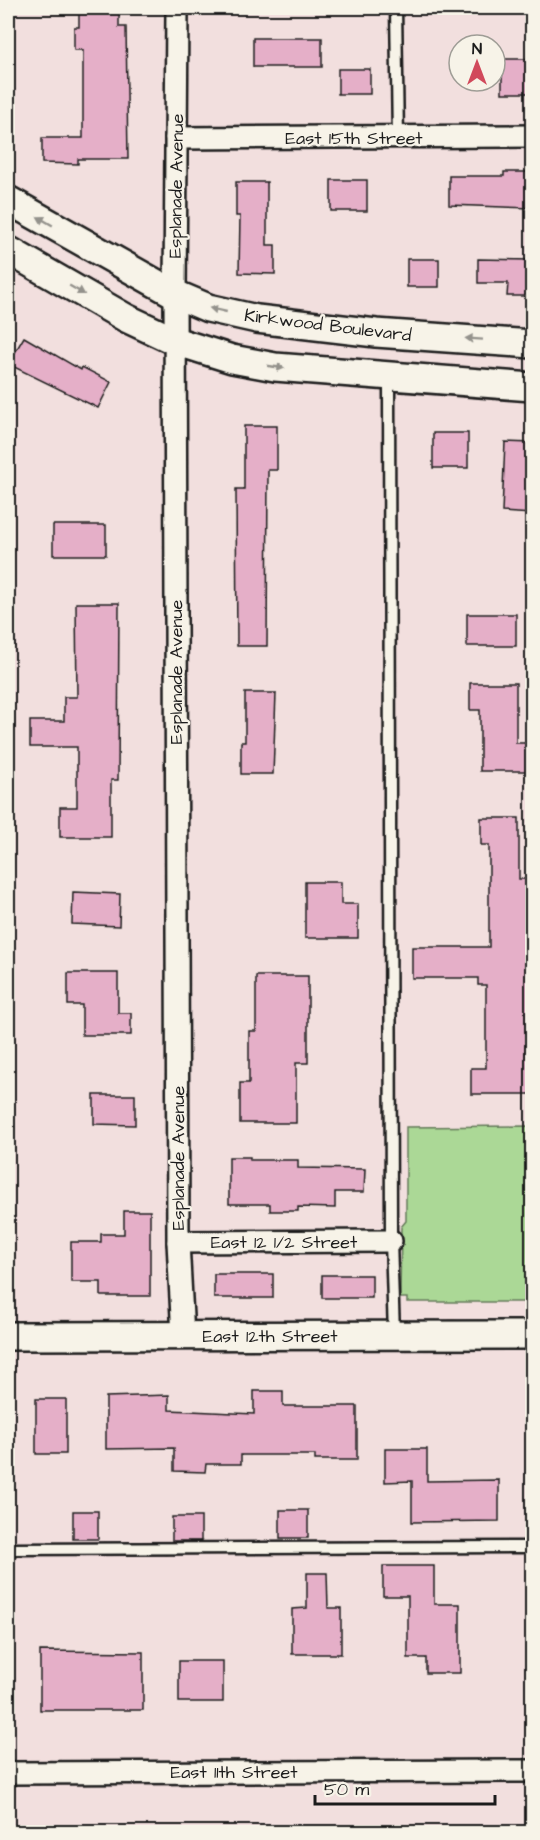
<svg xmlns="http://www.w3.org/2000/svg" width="540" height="1840" viewBox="0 0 540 1840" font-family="'Architects Daughter',sans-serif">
<rect width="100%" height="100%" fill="#f2dfde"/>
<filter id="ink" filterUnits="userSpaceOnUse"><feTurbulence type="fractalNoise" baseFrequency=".0167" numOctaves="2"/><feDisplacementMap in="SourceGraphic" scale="12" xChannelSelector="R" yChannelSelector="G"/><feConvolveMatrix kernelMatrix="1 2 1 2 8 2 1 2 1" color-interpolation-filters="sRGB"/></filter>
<g filter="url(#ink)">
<polygon fill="#abd896" stroke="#647a59" stroke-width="1.5" points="532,1126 532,1302 407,1302 407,1298 400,1298 401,1227 406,1221 406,1127"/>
<g fill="#e5afc8" stroke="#1c1c1c" stroke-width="1.5">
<polygon points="79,8 119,8 119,27 126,27 128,159 78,159 78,164 42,163 42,138 83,138 83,50 74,50 74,27 79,27"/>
<rect x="253" y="38" width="69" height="29"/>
<rect x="502" y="59" width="30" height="34"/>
<rect x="338" y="69" width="32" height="25"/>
<polygon points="504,172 532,172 532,208 449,205 449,176 504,176"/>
<rect x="331" y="180" width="36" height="31"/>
<polygon points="236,182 267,182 267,245 275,245 275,274 239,273 240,216 236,216"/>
<rect x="407" y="259" width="32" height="28"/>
<polygon points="478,259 532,260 532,296 507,296 508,283 478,283"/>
<polygon points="24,337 81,370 82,367 111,382 98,408 8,364"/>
<polygon points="244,426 277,426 277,470 268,470 267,646 237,646 236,489 244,489"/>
<rect x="433" y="433" width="35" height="35"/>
<polygon points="505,442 532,443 532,514 502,512"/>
<rect x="53" y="525" width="53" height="30"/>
<polygon points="76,603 119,603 118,780 111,780 111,837 60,837 60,807 77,807 77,747 30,747 30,721 64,721 64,697 77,697"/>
<rect x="467" y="614" width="49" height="32"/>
<polygon points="470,683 516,683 516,743 528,743 528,771 480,771 480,710 470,710"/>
<polygon points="245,693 276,693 273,774 241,774 241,742 245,742"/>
<polygon points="481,818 519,818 519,879 526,879 526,948 530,948 531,1094 471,1094 471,1068 486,1068 486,985 478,985 478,978 412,978 412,947 489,947 489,845 481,845"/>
<polygon points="305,882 341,882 341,904 358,904 358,938 305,938"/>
<polygon points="73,892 120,894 119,926 72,924"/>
<polygon points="68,973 118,973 118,1013 131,1013 131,1035 82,1035 82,1005 68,1005"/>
<polygon points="256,976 308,976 308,1063 296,1063 296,1123 240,1123 240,1083 249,1083 249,1031 256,1031"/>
<polygon points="94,1095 135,1095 135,1125 94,1124"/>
<polygon points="229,1157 250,1157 250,1160 298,1160 298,1168 365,1169 364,1192 335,1192 335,1208 298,1207 298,1211 270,1211 270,1204 229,1204"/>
<polygon points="124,1211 150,1211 150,1296 101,1296 101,1282 71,1282 71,1242 101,1242 101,1234 124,1234"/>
<rect x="214" y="1274" width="59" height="24"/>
<rect x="322" y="1275" width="50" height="23"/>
<polygon points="254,1391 283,1391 283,1406 357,1406 357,1460 315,1460 315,1455 241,1455 241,1464 206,1464 205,1472 174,1471 174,1448 106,1449 106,1397 169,1395 169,1410 254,1414"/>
<rect x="36" y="1399" width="30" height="55"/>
<polygon points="385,1449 427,1449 427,1481 499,1480 499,1521 412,1522 412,1481 385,1482"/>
<rect x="280" y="1510" width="28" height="28"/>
<rect x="73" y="1511" width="25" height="28"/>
<rect x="172" y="1517" width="29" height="24"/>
<polygon points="383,1566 434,1566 434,1604 460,1604 460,1673 426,1673 426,1658 408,1658 408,1596 383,1596"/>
<polygon points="307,1573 327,1573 328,1608 341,1608 341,1654 292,1654 292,1609 307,1608"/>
<polygon points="40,1651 143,1652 143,1710 40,1710"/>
<rect x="179" y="1661" width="44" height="41"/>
</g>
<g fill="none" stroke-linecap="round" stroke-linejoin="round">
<g stroke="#1c1c1c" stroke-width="15">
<g id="service">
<polyline points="396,8 398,139"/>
<polyline points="389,378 391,1241 394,1334"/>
<polyline points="8,1549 532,1547"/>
</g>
</g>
<g stroke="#1c1c1c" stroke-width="26">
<g id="minor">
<polyline points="177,8 175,294 178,1242 183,1336"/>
<polyline points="176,138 532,136"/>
<polyline points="178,1242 391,1241"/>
<polyline points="8,1773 532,1771"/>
</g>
</g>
<g stroke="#1c1c1c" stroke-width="32">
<g id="tertiary">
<polyline points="8,200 175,294 208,308 257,319 376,333 532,344"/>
<polyline points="8,250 126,318 175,341 232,359 275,367 532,387"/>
<polyline points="8,1336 532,1335"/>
</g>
</g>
<use href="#service" stroke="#f7f3e8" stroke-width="10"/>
<use href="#minor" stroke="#f7f3e8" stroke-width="21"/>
<use href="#tertiary" stroke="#f7f3e8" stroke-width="27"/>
</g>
<defs><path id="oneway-solid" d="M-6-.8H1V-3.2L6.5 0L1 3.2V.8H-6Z" transform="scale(1.5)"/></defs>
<g fill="#94928c">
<use href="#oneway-solid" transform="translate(45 221) rotate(-150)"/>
<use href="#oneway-solid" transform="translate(77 290) rotate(30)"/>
<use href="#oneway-solid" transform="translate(218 310) rotate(-167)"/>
<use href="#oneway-solid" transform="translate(474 339) rotate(-176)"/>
<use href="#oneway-solid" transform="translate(276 367) rotate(8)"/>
</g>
</g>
<g text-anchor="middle" stroke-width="4.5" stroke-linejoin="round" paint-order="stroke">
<g font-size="18" fill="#1c1c1c" stroke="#f7f3e8">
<text x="354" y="144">East 15th Street</text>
<text transform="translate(176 186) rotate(-89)" y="6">Esplanade Avenue</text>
<text transform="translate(328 325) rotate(7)" y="6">Kirkwood Boulevard</text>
<text transform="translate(176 672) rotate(-90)" y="6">Esplanade Avenue</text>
<text transform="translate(178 1158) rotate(-90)" y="6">Esplanade Avenue</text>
<text x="284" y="1248">East 12 1/2 Street</text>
<text x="270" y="1342">East 12th Street</text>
<text x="234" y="1778">East 11th Street</text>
</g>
</g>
<rect width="540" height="1840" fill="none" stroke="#f7f3e8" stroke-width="30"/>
<rect x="15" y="15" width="510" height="1810" fill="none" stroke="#1c1c1c" stroke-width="2" filter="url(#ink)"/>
<g transform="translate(477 63)"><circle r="28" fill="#f7f3e8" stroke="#9f9d96" stroke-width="1.5"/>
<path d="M0-4.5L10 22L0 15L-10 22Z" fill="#d1495b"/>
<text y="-9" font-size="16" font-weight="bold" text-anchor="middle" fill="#1c1c1c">N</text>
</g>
<path d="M315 1795v9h180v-9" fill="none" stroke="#1c1c1c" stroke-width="3"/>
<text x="324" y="1795" font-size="18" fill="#1c1c1c" stroke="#f7f3e8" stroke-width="4.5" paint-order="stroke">50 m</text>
</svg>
